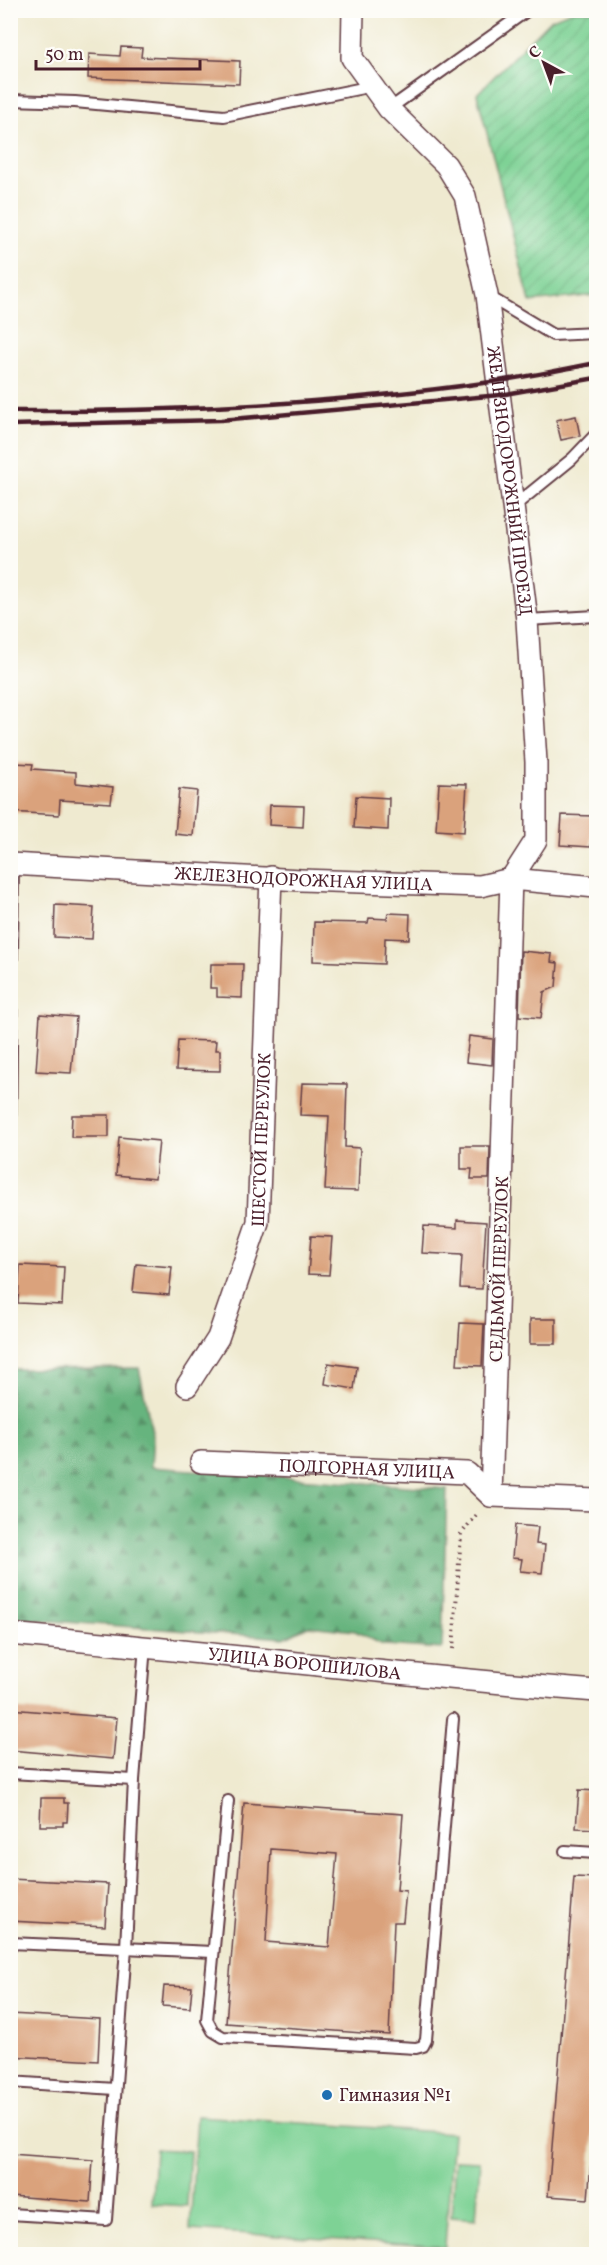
<svg xmlns="http://www.w3.org/2000/svg" width="607" height="2265" viewBox="0 0 607 2265" font-family="Vollkorn,serif">
<defs>
<pattern id="forest-firs" width="22" height="20" patternUnits="userSpaceOnUse" patternTransform="scale(1.5)"><rect width="22" height="20" fill="#66b47e"/><path d="M5 1l3.5 6h-7zM16 11l3.5 6h-7z" fill="#569267"/></pattern>
<pattern id="garden-furrows" width="10" height="10" patternUnits="userSpaceOnUse" patternTransform="scale(1.5)"><rect width="10" height="10" fill="#7ed295"/><path d="M-1 1l2-2M0 10L10 0M9 11l2-2" fill="none" stroke="#6eb481"/></pattern>
</defs>
<rect width="100%" height="100%" fill="#fdfcf7"/>
<filter id="ink" filterUnits="userSpaceOnUse"><feTurbulence type="fractalNoise" baseFrequency=".0167" numOctaves="2"/><feDisplacementMap in="SourceGraphic" scale="12" xChannelSelector="R" yChannelSelector="G"/><feConvolveMatrix kernelMatrix="1 2 1 2 8 2 1 2 1" color-interpolation-filters="sRGB"/></filter>
<filter id="wash" filterUnits="userSpaceOnUse"><feTurbulence type="fractalNoise" baseFrequency=".008" numOctaves="4" result="noise"/><feDisplacementMap in="SourceGraphic" scale="24" xChannelSelector="R" yChannelSelector="G"/><feGaussianBlur stdDeviation="1.35" result="paint"/><feColorMatrix in="noise" values="0 0 0 0 0 0 0 0 0 0 0 0 0 0 0 0 0 1.4 0 .05"/><feComposite in="paint" operator="in"/></filter>
<g filter="url(#wash)">
<rect width="100%" height="100%" fill="#efead0"/>
<polygon fill="url(#forest-firs)" stroke="#586a54" stroke-width="1.5" points="139,1368 153,1437 151,1467 447,1489 442,1649 383,1645 355,1631 308,1626 284,1638 11,1618 10,1369"/>
<g fill="#7ed295" stroke="#647860" stroke-width="1.5">
<polygon points="197,2116 453,2133 445,2247 190,2230"/>
<polygon points="155,2149 190,2151 187,2206 152,2204"/>
<polygon points="455,2160 480,2161 476,2219 451,2217"/>
</g>
<polygon fill="url(#garden-furrows)" stroke="#647860" stroke-width="1.5" points="572,11 596,11 596,295 530,302 477,94 550,20"/>
<g id="blocks">
<g fill="#daa27c" fill-rule="evenodd">
<polygon points="121,47 142,48 141,57 240,61 239,84 88,78 89,54 120,56"/>
<polygon points="576,416 580,436 561,440 556,420"/>
<polygon points="15,763 33,764 32,769 76,772 76,783 113,787 111,803 60,800 59,815 10,812 10,786 13,786"/>
<polygon points="439,783 467,784 464,832 436,830"/>
<polygon points="179,789 197,791 193,836 175,834"/>
<polygon points="356,796 389,798 388,830 354,828"/>
<polygon points="270,805 304,806 303,827 269,825"/>
<polygon points="562,815 593,816 591,847 560,845"/>
<polygon points="55,905 94,907 92,939 54,937"/>
<polygon points="388,913 410,914 409,939 385,938 384,964 313,961 314,922 368,923 369,918 387,919"/>
<polygon points="521,951 552,954 551,962 558,963 556,987 544,992 541,1018 519,1016"/>
<polygon points="211,964 243,964 242,998 217,997 217,988 210,988"/>
<polygon points="40,1014 76,1017 71,1073 36,1071"/>
<polygon points="469,1036 493,1039 492,1065 466,1062"/>
<polygon points="178,1040 216,1041 215,1050 220,1050 220,1071 176,1070"/>
<polygon points="302,1083 347,1084 345,1147 360,1148 358,1191 325,1190 329,1116 300,1115"/>
<polygon points="72,1115 109,1115 109,1137 71,1137"/>
<polygon points="119,1137 159,1141 155,1179 116,1175"/>
<polygon points="461,1146 490,1146 489,1179 471,1179 472,1169 461,1169"/>
<polygon points="457,1220 486,1222 482,1289 460,1288 462,1255 422,1253 424,1226 457,1228"/>
<polygon points="311,1236 332,1237 329,1275 308,1274"/>
<polygon points="136,1264 172,1267 169,1295 133,1292"/>
<polygon points="20,1265 64,1267 62,1305 18,1303"/>
<rect x="530" y="1319" width="26" height="25"/>
<polygon points="460,1323 484,1324 482,1366 457,1365"/>
<polygon points="328,1363 357,1367 354,1389 325,1384"/>
<polygon points="515,1525 538,1527 536,1544 545,1545 542,1573 520,1571 522,1559 512,1558"/>
<polygon points="10,1709 117,1718 113,1759 10,1750"/>
<polygon points="579,1790 597,1791 597,1829 576,1828"/>
<polygon points="41,1798 64,1798 64,1803 68,1803 67,1822 63,1822 63,1826 40,1826"/>
<path d="M 244,1803 L 403,1814 L 397,1890 L 406,1891 L 403,1922 L 394,1922 L 389,2035 L 226,2023 ZM 271,1849 L 337,1854 L 329,1947 L 266,1942 Z"/>
<polygon points="574,1877 597,1878 597,2088 588,2199 548,2196"/>
<polygon points="10,1879 108,1884 105,1926 10,1921"/>
<polygon points="164,1986 192,1987 190,2008 162,2006"/>
<polygon points="10,2014 100,2019 98,2061 10,2056"/>
<polygon points="10,2154 93,2160 90,2202 10,2196"/>
</g>
</g>
</g>
<g filter="url(#ink)">
<use href="#blocks" fill-opacity="0" stroke="#633d44" stroke-width="1.5"/>
<g fill="none" stroke-linecap="round" stroke-linejoin="round">
<g stroke="#633d44" stroke-width="14">
<g id="lane">
<polyline points="10,100 75,102 224,116 373,86"/>
<polyline points="389,109 528,10"/>
<polyline points="488,296 553,335 596,333"/>
<polyline points="513,507 572,459 596,434"/>
<polyline points="527,620 596,616"/>
<polyline points="10,1139 13,864"/>
<polyline points="10,1773 134,1780"/>
<polyline points="228,1801 207,2020 213,2031 223,2037 416,2048 423,2046 426,2040 453,1719"/>
<polyline points="565,1851 596,1853"/>
<polyline points="10,1943 213,1952"/>
<polyline points="10,2082 115,2089"/>
<polyline points="10,2214 106,2220 126,1948 134,1780 145,1646"/>
</g>
</g>
<g stroke="#633d44" stroke-width="24">
<g id="street">
<path id="s1" d="M 353,10 L 352,58 L 389,109 L 446,165 L 465,196 L 487,295 L 527,620 L 536,762 L 536,840 L 511,879 L 491,1496"/>
<path id="s2" d="M 10,864 L 301,880 L 480,886 L 511,879 L 596,887"/>
<path id="s3" d="M 187,1386 L 218,1338 L 258,1222 L 271,877"/>
<path id="s4" d="M 201,1462 L 467,1473 L 491,1496 L 596,1500"/>
<path id="s5" d="M 10,1634 C 206,1652 401,1676 596,1691"/>
</g>
</g>
<polyline stroke="#633d44" stroke-width="4" stroke-dasharray="1.5 4.5" stroke-linecap="butt" points="453,1649 461,1534 479,1512"/>
<use href="#lane" stroke="#fff" stroke-width="10"/>
<use href="#street" stroke="#fff" stroke-width="21"/>
<g stroke="#4a1f2b" stroke-width="4.5">
<path d="M 10,411 C 173,412 337,404 498,381 C 531,376 564,369 596,363"/>
<polyline points="10,425 221,420 500,395 596,378"/>
</g>
</g>
</g>
<circle fill="#1f6fb2" stroke="#fdfcf7" stroke-width="2" cx="327" cy="2095" r="6"/>
<g text-anchor="middle" stroke-width="4.5" stroke-linejoin="round" paint-order="stroke">
<g font-size="18" fill="#4a1f2b" stroke="#fdfcf7">
<text dy="6" stroke="none"><textPath href="#s1" startOffset="516">ЖЕЛЕЗНОДОРОЖНЫЙ ПРОЕЗД</textPath></text>
<text dy="6" stroke="none"><textPath href="#s2" startOffset="294">ЖЕЛЕЗНОДОРОЖНАЯ УЛИЦА</textPath></text>
<text dy="6" stroke="none"><textPath href="#s3" startOffset="262">ШЕСТОЙ ПЕРЕУЛОК</textPath></text>
<text transform="translate(499 1269) rotate(-88)" y="6">СЕДЬМОЙ ПЕРЕУЛОК</text>
<text dy="6" stroke="none"><textPath href="#s4" startOffset="166">ПОДГОРНАЯ УЛИЦА</textPath></text>
<text dy="6" stroke="none"><textPath href="#s5" startOffset="296">УЛИЦА ВОРОШИЛОВА</textPath></text>
</g>
<g font-size="18" fill="#4a1f2b" stroke="#fdfcf7" text-anchor="start">
<text x="339" y="2101">Гимназия №1</text>
</g>
</g>
<rect width="607" height="2265" fill="none" stroke="#fdfcf7" stroke-width="36"/>
<g transform="translate(544 63) rotate(319)" stroke="#fdfcf7" stroke-width="4.5" paint-order="stroke">
<path d="M0-4.5L10 22L0 15L-10 22Z" fill="#4a1f2b"/>
<text y="-9" font-size="16" font-weight="bold" text-anchor="middle" fill="#4a1f2b">С</text>
</g>
<path d="M36 60v9h164v-9" fill="none" stroke="#4a1f2b" stroke-width="3"/>
<text x="45" y="60" font-size="18" fill="#4a1f2b" stroke="#fdfcf7" stroke-width="4.5" paint-order="stroke">50 m</text>
</svg>
